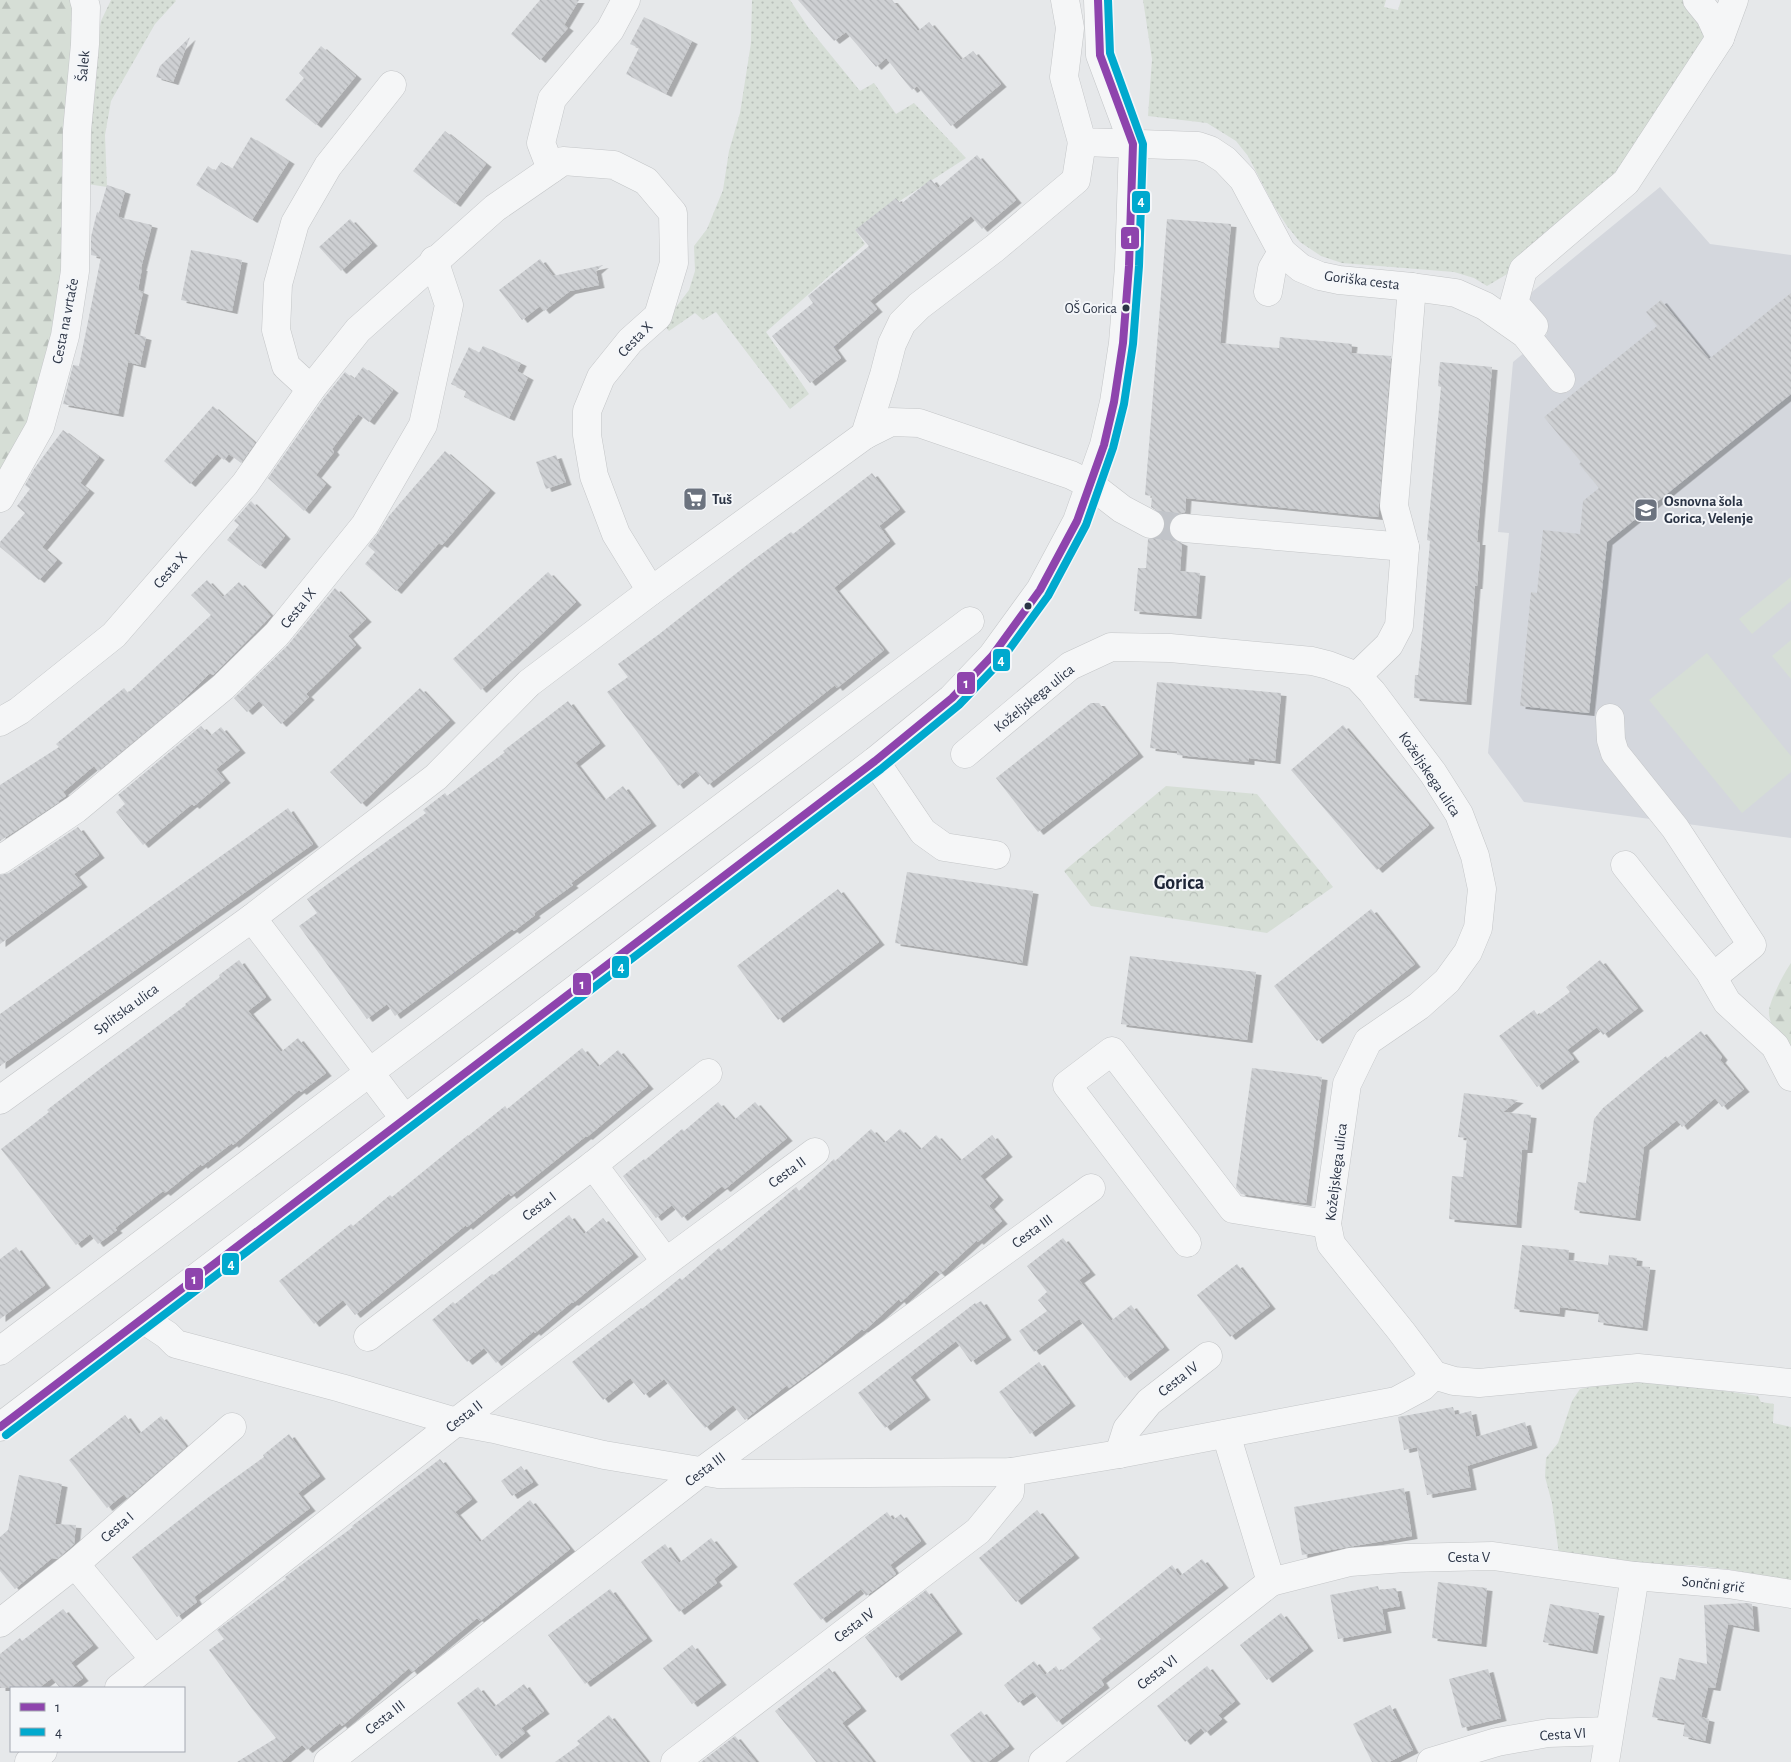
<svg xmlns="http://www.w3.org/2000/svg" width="1791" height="1762" viewBox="0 0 1791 1762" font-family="'Alegreya Sans',sans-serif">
<defs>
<pattern id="grass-dots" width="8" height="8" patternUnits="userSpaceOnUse" patternTransform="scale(1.25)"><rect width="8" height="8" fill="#d6ded6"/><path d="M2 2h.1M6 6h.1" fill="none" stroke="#b8bfb9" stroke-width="1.8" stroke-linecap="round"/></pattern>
<pattern id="forest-firs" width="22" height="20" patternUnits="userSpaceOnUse" patternTransform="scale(1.25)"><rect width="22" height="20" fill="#d6ded6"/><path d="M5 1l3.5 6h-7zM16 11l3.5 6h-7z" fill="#b8bfb9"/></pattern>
<pattern id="park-crowns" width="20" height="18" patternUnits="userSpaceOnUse" patternTransform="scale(1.25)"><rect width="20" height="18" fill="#d6ded6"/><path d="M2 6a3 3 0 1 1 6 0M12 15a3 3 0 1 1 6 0" fill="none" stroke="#b8bfb9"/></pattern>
<pattern id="building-back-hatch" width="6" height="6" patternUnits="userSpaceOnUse" patternTransform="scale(1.25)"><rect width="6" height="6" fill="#ced0d3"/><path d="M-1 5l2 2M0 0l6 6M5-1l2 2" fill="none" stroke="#b1b3b6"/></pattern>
<filter id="shadow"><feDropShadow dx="5.5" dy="3" stdDeviation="0" flood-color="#0004"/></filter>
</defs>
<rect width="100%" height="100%" fill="#e6e8ea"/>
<polygon fill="#d4d7dd" points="1660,187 1710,244 1791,255 1791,838 1524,802 1488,753 1509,533 1498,532 1513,362 1547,334 1521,301"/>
<g fill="url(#grass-dots)">
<polygon points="111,0 175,0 176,1 155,24 111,101 105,135 107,187 87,184 92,68 101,21"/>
<polygon points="752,0 790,0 808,27 860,91 874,83 896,114 914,103 966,158 855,230 865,244 766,332 809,394 790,409 716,312 703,320 695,313 669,331 663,324 689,290 695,271 694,246 707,229 723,190 729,151 740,113 751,43"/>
<polygon points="1143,0 1386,0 1384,7 1398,10 1401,0 1706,0 1721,31 1633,167 1519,267 1487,286 1474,278 1454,272 1342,263 1321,256 1300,242 1287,226 1274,206 1248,156 1236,141 1207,123 1148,116 1152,59"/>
<polygon points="1640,1381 1677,1384 1758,1396 1761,1402 1774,1404 1773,1423 1791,1427 1791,1582 1733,1570 1692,1565 1630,1566 1559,1554 1552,1503 1545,1477 1546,1458 1558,1443 1572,1401 1580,1389 1613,1383"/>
</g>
<g fill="url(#forest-firs)">
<polygon points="0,0 77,0 71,248 32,433 0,489"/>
<path d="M 1791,963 L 1791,1073 C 1786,1062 1767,1020 1769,1010 C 1771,998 1784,973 1791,963 Z"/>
</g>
<polygon fill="url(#park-crowns)" points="1166,786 1257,794 1333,887 1267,933 1091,906 1064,871"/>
<g fill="#d6ded6">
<polygon points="1791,577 1791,601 1752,634 1739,619"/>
<polygon points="1791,640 1791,679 1772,656"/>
<polygon points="1707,653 1791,756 1791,772 1742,813 1649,700"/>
</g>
<g fill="url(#building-back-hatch)" filter="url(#shadow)">
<polygon points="540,0 579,0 564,25 568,28 540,60 511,34"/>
<polygon points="798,0 892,0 918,31 929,22 961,60 973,51 1001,84 951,126 917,86 912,90 886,58 876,67 846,32 834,41"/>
<polygon points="644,17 692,41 666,94 626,74 639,48 630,44"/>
<polygon points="190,37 173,82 156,77 160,66"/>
<polygon points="321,46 356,76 316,125 285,100 304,78 299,73"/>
<polygon points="445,131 486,164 455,204 413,171"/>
<polygon points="251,137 289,161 252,220 196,185 208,166 215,171 221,162 232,169"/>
<polygon points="977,155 1016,200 982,229 971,216 870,301 877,309 833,347 841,358 810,383 772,336 813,303 808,296 869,246 855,230 896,198 901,204 931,179 938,188"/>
<polygon points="107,185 125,191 118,217 152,225 141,268 142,268 138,290 143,292 134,334 146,337 140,365 128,362 118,414 63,404 73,365 79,366 101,257 91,255 91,237 97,212 99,213"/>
<polygon points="350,219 372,243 341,271 319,247"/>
<polygon points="1167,219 1231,224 1220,343 1279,348 1280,337 1352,344 1351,353 1391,356 1378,517 1186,498 1185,512 1178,514 1172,519 1168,527 1170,534 1175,540 1182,543 1180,571 1200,573 1196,616 1134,611 1138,568 1146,568 1148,539 1159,537 1164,531 1166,524 1163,515 1151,507 1152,496 1145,495"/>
<polygon points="191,250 242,260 232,311 181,300"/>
<polygon points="540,259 553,276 603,265 596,271 599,285 570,291 544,311 540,306 522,320 499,290"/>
<polygon points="1791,293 1791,394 1607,542 1589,713 1520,706 1531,592 1537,593 1543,530 1580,534 1583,501 1599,488 1579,464 1581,462 1544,417 1657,326 1646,312 1661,300 1709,359"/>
<polygon points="483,346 521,363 517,371 528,377 509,418 464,397 466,391 451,384 469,347 479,353"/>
<polygon points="1440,362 1492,367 1477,542 1480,542 1477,586 1475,586 1466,702 1414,698 1415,675 1418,675 1422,638 1430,541 1427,540 1441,387 1438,386"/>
<polygon points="363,367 393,390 369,422 358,414 332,449 334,452 316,475 326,484 304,511 268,478 324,398 345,372 354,379"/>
<polygon points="213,406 255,443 241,463 229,454 224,460 217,454 190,484 164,461"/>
<polygon points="63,430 99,457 80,483 89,490 42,547 57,560 39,580 0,547 0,542 25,513 17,506 30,489 25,485 34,469"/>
<polygon points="445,451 490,490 442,545 439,543 396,591 365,564 375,552 368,546 378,533 389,516"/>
<polygon points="556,455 566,482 546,489 536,462"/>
<polygon points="872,473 900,509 879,526 890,541 834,588 884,650 837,688 835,685 708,785 696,771 678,786 607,692 628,677 618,664 658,635 752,561 791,532 793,534"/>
<polygon points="251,501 285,536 260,566 227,540 239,525 234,521"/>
<polygon points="548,572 576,602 481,690 453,659"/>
<polygon points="207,580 223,597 239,582 271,616 213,675 210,673 180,703 98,771 94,766 63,792 66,796 58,801 59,802 0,841 0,785 59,747 56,744 124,688 128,693 211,615 191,595"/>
<polygon points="335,588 366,619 348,636 356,645 306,694 309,697 281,724 259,701 247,712 234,698 288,645"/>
<polygon points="1157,682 1281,693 1275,761 1249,758 1249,762 1177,755 1177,751 1150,748"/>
<polygon points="420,688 450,720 361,804 330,772"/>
<polygon points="568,701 600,743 575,763 604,801 623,786 651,823 571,883 573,885 534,913 535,915 514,931 512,929 395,1016 387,1004 367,1019 299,926 317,913 307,899 426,813 423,810 445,793 447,796 505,752 503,751"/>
<polygon points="1091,703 1099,703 1138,754 1038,832 996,778"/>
<polygon points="1343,725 1429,825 1377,870 1291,770"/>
<polygon points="201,726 210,736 221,727 240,750 216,769 225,780 194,806 192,804 143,845 116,812 125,804 118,795"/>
<polygon points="288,808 313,844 0,1066 0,1014"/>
<polygon points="78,827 99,855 74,874 82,884 0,944 0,875 9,873"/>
<polygon points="907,872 1033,891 1022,963 895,943"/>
<polygon points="838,889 879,942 778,1020 737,966"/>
<polygon points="1371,909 1415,964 1317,1041 1274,986"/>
<polygon points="1130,956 1256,972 1247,1040 1121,1024"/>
<polygon points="239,960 266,997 248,1011 281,1052 298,1038 326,1073 301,1092 299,1090 233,1145 232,1143 202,1166 201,1164 165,1193 163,1191 115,1228 117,1230 98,1244 90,1234 76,1245 1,1149 49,1112 47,1110 100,1069 186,1005 185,1004 220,977 219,975"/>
<polygon points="1600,960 1638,1008 1603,1035 1597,1027 1567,1050 1574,1059 1537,1087 1499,1036 1534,1010 1538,1016 1570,992 1566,987"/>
<polygon points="1701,1031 1722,1057 1720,1060 1744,1089 1722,1107 1715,1098 1682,1127 1677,1120 1644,1147 1635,1218 1574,1210 1578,1182 1586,1183 1594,1119 1603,1108 1666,1056 1667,1058"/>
<polygon points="582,1048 598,1067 618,1050 648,1086 587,1137 586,1136 511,1196 509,1193 467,1227 466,1225 355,1315 343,1300 314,1324 279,1281 351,1224 353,1226 390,1195 392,1197 468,1135 468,1136 505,1106 507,1109"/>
<polygon points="1252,1068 1322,1077 1306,1203 1241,1194 1236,1188"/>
<polygon points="1464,1093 1518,1100 1503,1112 1531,1115 1527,1150 1522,1150 1516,1225 1449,1219 1452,1176 1463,1177 1467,1138 1458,1137"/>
<polygon points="718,1102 734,1120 755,1102 787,1138 725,1189 722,1186 682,1218 672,1205 656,1218 623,1176 644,1159 645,1160 682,1129 684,1131"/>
<polygon points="871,1129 884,1143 900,1129 920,1150 936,1135 960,1161 992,1135 1007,1154 980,1176 998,1197 989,1206 1002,1221 978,1242 977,1240 940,1274 936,1270 901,1302 899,1299 864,1331 862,1329 819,1366 789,1388 787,1385 745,1420 733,1405 705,1428 664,1379 644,1395 630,1378 603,1400 572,1362 641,1308 642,1309 680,1278 682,1280 719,1248 721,1251 796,1187 799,1191 834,1159 835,1161"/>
<polygon points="569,1215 584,1234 603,1218 633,1254 573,1303 572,1302 535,1333 534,1331 496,1363 484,1348 467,1362 432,1320 453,1302 455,1304 492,1274 494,1275"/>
<polygon points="1063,1238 1090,1272 1079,1280 1111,1321 1131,1305 1164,1347 1125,1378 1079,1319 1034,1352 1019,1331 1047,1311 1038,1300 1047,1292 1027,1266"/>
<polygon points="1522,1245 1569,1250 1568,1260 1608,1265 1609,1255 1637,1258 1636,1266 1650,1267 1642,1328 1598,1322 1599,1312 1560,1307 1559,1314 1514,1309"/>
<polygon points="16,1247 45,1285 0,1319 0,1259"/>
<polygon points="1237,1264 1270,1306 1230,1337 1197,1295"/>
<polygon points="981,1301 1006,1337 971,1362 956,1341 910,1377 925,1397 885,1428 858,1393 975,1303 976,1304"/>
<polygon points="1039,1362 1070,1403 1030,1434 999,1392"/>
<polygon points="1453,1407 1455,1415 1471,1411 1476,1437 1525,1422 1532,1445 1467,1466 1471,1487 1427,1495 1417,1447 1404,1450 1398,1417"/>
<polygon points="125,1415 139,1434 161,1416 186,1447 127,1498 124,1494 107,1508 69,1460"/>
<polygon points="289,1434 320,1476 298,1493 310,1508 194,1597 197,1602 177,1617 132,1557 210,1496 264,1457 263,1455"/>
<polygon points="440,1459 472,1499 455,1512 480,1542 530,1500 570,1549 480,1621 477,1618 412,1672 409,1668 342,1726 340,1723 307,1750 302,1745 282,1762 237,1762 276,1738 253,1710 209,1650 224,1639 217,1630 286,1579 285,1577 353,1527 352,1526"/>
<polygon points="521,1466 533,1482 512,1496 501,1481"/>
<polygon points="19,1475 62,1484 55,1524 76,1525 74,1544 57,1559 52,1558 15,1589 0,1571 0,1537 8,1530"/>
<polygon points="1404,1488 1412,1536 1302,1555 1294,1507"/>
<polygon points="1037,1510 1074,1555 1016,1602 979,1558"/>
<polygon points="887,1512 893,1520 901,1514 921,1541 890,1565 896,1574 866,1596 861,1589 821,1620 793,1584"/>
<polygon points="711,1538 732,1564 714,1579 717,1583 679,1612 641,1562 665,1544 679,1563"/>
<polygon points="1202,1559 1223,1585 1101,1680 1104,1685 1057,1722 1033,1692 1018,1703 1004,1685 1034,1661 1045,1675 1056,1666 1060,1672 1101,1639 1092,1628 1172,1565 1180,1576"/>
<polygon points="1438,1582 1487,1588 1481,1644 1432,1638"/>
<polygon points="1378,1586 1379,1590 1396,1588 1400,1606 1382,1609 1386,1630 1338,1639 1330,1595"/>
<polygon points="610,1589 647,1638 585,1684 548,1635"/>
<polygon points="926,1590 957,1631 896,1678 865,1637"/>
<polygon points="1748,1603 1752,1604 1754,1629 1728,1624 1715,1688 1708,1687 1701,1717 1709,1719 1705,1741 1683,1736 1685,1723 1652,1717 1660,1677 1675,1680 1679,1658 1707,1664 1704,1605"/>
<polygon points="1550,1604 1599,1613 1592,1651 1543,1642"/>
<polygon points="63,1609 93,1645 71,1663 83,1678 70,1688 60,1688 52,1678 39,1688 0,1688 0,1654 20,1638 22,1641"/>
<polygon points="1281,1613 1308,1648 1267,1680 1240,1645"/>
<polygon points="692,1645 721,1682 692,1704 663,1668"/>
<polygon points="1207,1666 1235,1701 1218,1715 1222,1719 1205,1733 1201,1728 1185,1742 1157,1706"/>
<polygon points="829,1668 861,1708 842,1723 873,1762 816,1762 775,1711"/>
<polygon points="1488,1669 1501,1718 1462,1728 1449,1679"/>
<polygon points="524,1684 544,1711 521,1728 525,1733 496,1756 457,1703 478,1687 494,1707"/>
<polygon points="1390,1705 1413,1750 1389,1762 1372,1762 1353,1724"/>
<polygon points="981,1711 1009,1746 988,1762 971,1762 950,1735"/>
<polygon points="609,1715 647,1762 555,1762 580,1744 577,1741"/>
<polygon points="735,1736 756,1762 701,1762"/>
</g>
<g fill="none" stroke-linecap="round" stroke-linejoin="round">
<polyline stroke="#c1c4c9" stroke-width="28" stroke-dasharray="28 14" stroke-linecap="butt" points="1150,524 1184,528"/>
<g stroke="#c4c6c8" stroke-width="29">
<g id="minor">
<polyline points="1065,0 1070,28 1064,77 1082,142 1198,146 1210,150 1225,160 1243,179 1282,252 1301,268 1320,276 1339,280 1412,287 1456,293 1485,306 1525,334 1561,379"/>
<polyline points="1720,38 1734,0"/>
<polyline points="551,169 541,143 552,99 610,30 626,0"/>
<polyline points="1268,292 1272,269 1282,252"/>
<polyline points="1534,326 1514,303 1523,270 1626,182 1720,38 1710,16 1697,0"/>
<polyline points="311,389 286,366 276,330 278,284 295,223 328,166 392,85"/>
<polyline points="865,435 884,375 892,344 902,323 919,306 995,248 1076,180 1082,142"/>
<polyline points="0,498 40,427 65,336 75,271 77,131 85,44 86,7 84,0"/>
<polyline points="1184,528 1405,547"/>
<polyline points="1357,676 1389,645 1399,626 1405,547 1394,506 1412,287"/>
<polyline points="1610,718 1611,740 1615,753 1675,828 1752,945 1713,977"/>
<polyline points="0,722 19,711 114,635 245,484 311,389 358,330 495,208 563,161 614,165 646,181 673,213 674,263 658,316 630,341 601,377 587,411 587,435 594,476 616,534 651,591"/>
<polyline points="965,754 1070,666 1111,647 1170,648 1312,661 1328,665 1357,676 1372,692 1433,773 1459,814 1475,856 1482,889 1478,928 1468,952 1447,981 1419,1006 1368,1041 1347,1084 1327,1224 1331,1244 1401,1331 1434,1375"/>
<polyline points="875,761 923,832 944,847 996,855"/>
<polyline points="0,860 76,809 223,687 277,634 365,525 423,425 449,305 434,260"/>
<polyline points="1625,865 1709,971 1727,1002 1775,1046 1791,1077"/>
<polyline points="0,1100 252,918"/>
<polyline points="404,1118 252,918 436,777 529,683 651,591 865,435 891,422 919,423 1071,475 1091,485 1122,509 1150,524"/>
<polyline points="593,1165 666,1262"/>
<polyline points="1187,1243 1067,1085 1112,1051 1233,1209 1327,1224"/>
<polyline points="143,1319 167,1335 176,1344 341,1388 456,1422 494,1429 604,1455 718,1474 1011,1472 1119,1454 1396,1401 1422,1387 1434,1375"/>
<polyline points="368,1337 593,1165 708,1073"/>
<polyline points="0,1351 370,1072 970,621"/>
<polyline points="1434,1375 1454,1381 1479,1383 1638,1368 1791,1383"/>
<polyline points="0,1427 875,761 952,698 992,656 1040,590 1077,521 1104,445 1114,402 1123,343 1129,266 1133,144 1100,55 1098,0"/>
<polyline points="1226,1434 1271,1582 1350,1562 1405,1558 1493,1556 1635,1576 1728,1584 1791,1594"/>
<polyline points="1119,1454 1127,1429 1149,1402 1208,1356"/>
<polyline points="75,1564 154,1659"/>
<polyline points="0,1623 75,1564 232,1427"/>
<polyline points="119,1688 456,1422 666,1262 815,1152"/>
<polyline points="29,1762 43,1751"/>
<polyline points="328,1762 702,1471 1091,1188"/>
<polyline points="675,1762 978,1531 1010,1492 1011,1472"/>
<polyline points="1043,1762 1271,1582"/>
<polyline points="1431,1762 1497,1742 1548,1733 1609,1731"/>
<polyline points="1605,1762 1635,1576"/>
</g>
</g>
<use href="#minor" stroke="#f5f6f7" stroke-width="28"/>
<g stroke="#f4f6f9" stroke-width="11">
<polyline id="bus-1" points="0,1427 875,761 952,698 992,656 1040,590 1077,521 1104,445 1114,402 1123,343 1129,266 1133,144 1100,55 1098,0"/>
</g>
<g stroke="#f4f6f9" stroke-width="11">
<polyline id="bus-2" points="6,1435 881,769 959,705 1000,662 1048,596 1086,525 1113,448 1124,404 1133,344 1139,266 1143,144 1110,53 1108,0"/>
</g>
<use href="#bus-1" stroke="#8e44ad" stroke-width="8"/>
<use href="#bus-2" stroke="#00a9ce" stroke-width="8"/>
</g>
<defs>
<g id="supermarket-square" transform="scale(1.25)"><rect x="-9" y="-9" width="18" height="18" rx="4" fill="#6c737f" stroke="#f4f6f9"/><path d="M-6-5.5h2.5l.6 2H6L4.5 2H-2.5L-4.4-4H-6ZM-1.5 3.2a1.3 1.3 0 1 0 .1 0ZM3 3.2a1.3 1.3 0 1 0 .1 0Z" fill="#fff"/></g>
<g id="school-square" transform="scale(1.25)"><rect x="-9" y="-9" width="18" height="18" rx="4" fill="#6c737f" stroke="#f4f6f9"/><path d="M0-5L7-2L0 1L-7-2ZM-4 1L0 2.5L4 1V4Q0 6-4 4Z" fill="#fff"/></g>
</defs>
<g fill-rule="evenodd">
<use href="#supermarket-square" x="695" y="499"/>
<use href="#school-square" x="1646" y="510"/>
</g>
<g fill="#2b3445" stroke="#f4f6f9" stroke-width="2">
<circle cx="1126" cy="308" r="4.5"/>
<circle cx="1028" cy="606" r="4.5"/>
</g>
<g text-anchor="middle" stroke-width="4" stroke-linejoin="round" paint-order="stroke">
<g font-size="14" fill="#2b3445" stroke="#f4f6f9" text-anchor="end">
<text x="1117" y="313">OŠ Gorica</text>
</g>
<g font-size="15" fill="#2b3445" stroke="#f4f6f9">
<text transform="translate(83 66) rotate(-85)" y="5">Šalek</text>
<text transform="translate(1362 280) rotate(7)" y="5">Goriška cesta</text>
<text transform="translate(65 321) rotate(-79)" y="5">Cesta na vrtače</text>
<text transform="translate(635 339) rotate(-46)" y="5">Cesta X</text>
<text transform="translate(170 570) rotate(-49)" y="5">Cesta X</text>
<text transform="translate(298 608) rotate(-51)" y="5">Cesta IX</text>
<text transform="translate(1034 698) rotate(-39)" y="5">Koželjskega ulica</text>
<text transform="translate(1430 774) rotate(56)" y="5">Koželjskega ulica</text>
<text transform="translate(126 1009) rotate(-36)" y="5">Splitska ulica</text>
<text transform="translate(787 1172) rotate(-36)" y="5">Cesta II</text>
<text transform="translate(1336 1172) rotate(-83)" y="5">Koželjskega ulica</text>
<text transform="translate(539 1206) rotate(-37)" y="5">Cesta I</text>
<text transform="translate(1032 1231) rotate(-36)" y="5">Cesta III</text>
<text transform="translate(1178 1379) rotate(-38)" y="5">Cesta IV</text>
<text transform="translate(464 1416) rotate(-38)" y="5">Cesta II</text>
<text transform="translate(705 1469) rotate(-37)" y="5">Cesta III</text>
<text transform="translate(117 1527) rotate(-41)" y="5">Cesta I</text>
<text x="1469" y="1562">Cesta V</text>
<text transform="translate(1713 1584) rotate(6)" y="5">Sončni grič</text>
<text transform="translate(854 1625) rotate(-37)" y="5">Cesta IV</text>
<text transform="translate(1157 1672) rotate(-38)" y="5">Cesta VI</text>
<text transform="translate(385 1717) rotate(-38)" y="5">Cesta III</text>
<text transform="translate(1563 1734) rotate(-4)" y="5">Cesta VI</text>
</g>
<g font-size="15" font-weight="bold" fill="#2b3445" stroke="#f4f6f9" text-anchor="start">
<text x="712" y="504">Tuš</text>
<text x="1664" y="506">Osnovna šola<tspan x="1664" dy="17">Gorica, Velenje</tspan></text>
</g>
<g font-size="20" font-weight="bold" fill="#1d2536" stroke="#f4f6f9">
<text x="1179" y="889">Gorica</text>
</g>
</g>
<g stroke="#f4f6f9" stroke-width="2">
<rect x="1131" y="190" width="20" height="24" rx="5" fill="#00a9ce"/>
<rect x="1120" y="226" width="20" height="24" rx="5" fill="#8e44ad"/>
<rect x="992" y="648" width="19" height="24" rx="5" fill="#00a9ce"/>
<rect x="956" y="671" width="20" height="24" rx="5" fill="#8e44ad"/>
<rect x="611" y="955" width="19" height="24" rx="5" fill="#00a9ce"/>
<rect x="572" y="972" width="20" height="24" rx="5" fill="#8e44ad"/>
<rect x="221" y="1252" width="19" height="24" rx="5" fill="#00a9ce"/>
<rect x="184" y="1267" width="20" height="24" rx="5" fill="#8e44ad"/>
</g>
<g font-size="14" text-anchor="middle" font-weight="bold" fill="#fff">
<text x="1141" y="206">4</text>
<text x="1130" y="243">1</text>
<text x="1001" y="665">4</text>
<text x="966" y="688">1</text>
<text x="621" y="972">4</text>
<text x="582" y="989">1</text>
<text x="231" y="1269">4</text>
<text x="194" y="1284">1</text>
</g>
<rect x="10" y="1687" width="175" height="65" fill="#f4f6f9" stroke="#a4a8b1"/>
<rect x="20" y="1703" width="25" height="8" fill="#8e44ad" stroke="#a4a8b1"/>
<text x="55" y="1712" font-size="15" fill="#2b3445">1</text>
<rect x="20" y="1728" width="25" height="8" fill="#00a9ce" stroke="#a4a8b1"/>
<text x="55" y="1737" font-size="15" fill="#2b3445">4</text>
</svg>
